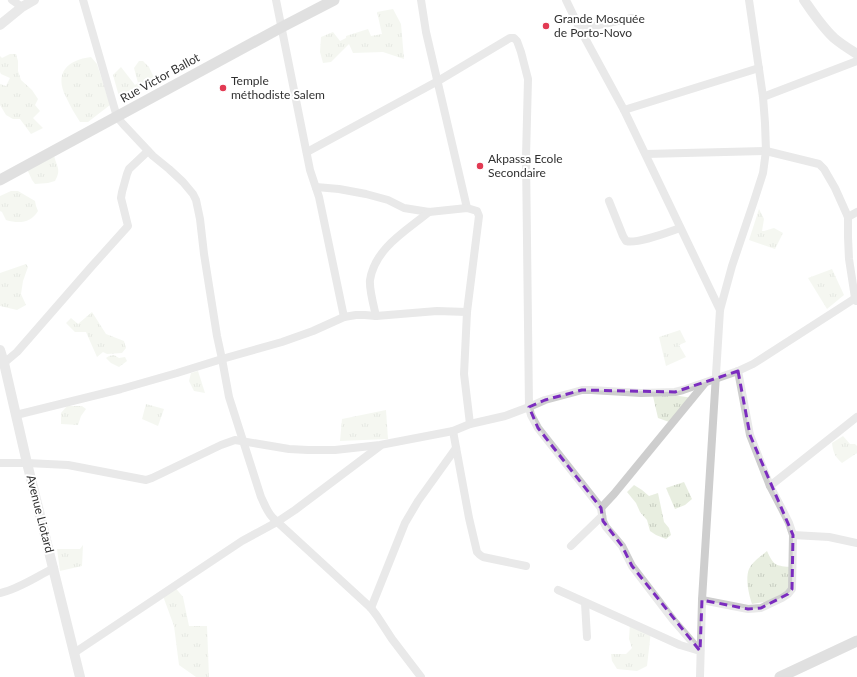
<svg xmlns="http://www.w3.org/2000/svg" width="857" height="677" viewBox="0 0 857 677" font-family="Lato,sans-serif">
<defs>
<pattern id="grass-tufts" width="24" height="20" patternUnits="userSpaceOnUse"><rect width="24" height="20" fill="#e8eee0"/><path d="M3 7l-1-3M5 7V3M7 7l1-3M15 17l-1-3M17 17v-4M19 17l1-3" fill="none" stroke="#c7cdc1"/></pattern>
</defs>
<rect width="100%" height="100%" fill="#fff"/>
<g fill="url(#grass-tufts)">
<polygon points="393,9 401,24 404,59 383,52 353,53 349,44 331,62 323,63 320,52 321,37 333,32 340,41 346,38 346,36 368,29 371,36 382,34 377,12"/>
<polygon points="10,54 16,54 18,61 18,71 21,80 32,90 38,99 35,105 40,111 33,118 43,128 31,134 20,119 13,119 6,115 0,105 0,84 6,86 10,78 1,74 0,72 0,56 2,58"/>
<path d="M 91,57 L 97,64 L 110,105 L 88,122 L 80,122 C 75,114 70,106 66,97 C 54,73 67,60 91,57 Z"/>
<polygon points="139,61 143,61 149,67 156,82 152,85 120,100 113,75 121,67 135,85 138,83 134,68"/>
<path d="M 54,155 C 56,166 62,169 55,181 L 48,183 L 35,184 L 32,180 L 27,169 Z"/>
<path d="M 11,191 L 18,191 L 35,201 L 36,206 L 38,211 C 31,223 19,224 6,220 L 2,212 L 0,211 L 0,196 Z"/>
<polygon points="759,209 764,219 762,231 764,231 774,228 783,233 775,249 749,240"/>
<polygon points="26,264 28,267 23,281 21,294 26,305 17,310 0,306 0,273"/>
<polygon points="832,269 844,295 827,309 808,278"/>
<polygon points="92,312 106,334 124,341 126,348 122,353 107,354 103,352 97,357 86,332 75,332 66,323 71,318 78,324"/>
<polygon points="680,330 686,342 679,345 686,357 666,366 659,337"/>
<polygon points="114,355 119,358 125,357 127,361 119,367 111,363 106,358 109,356"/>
<polygon points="198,371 205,393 194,391 189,381 191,373"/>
<polygon points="652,392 693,398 672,423 658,418"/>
<polygon points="146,404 164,409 158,426 142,419"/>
<polygon points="67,406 82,406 86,409 81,416 78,425 61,424 61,413"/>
<polygon points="386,410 388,439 340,441 342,419"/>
<path d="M 843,436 L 850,444 L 855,444 L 857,446 L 857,453 L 842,463 C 835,457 833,452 832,443 Z"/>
<polygon points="684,482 692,499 685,505 675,509 666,488"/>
<polygon points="634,485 642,490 649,496 658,493 664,522 669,528 671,535 666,539 656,535 650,531 647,520 640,512 636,503 627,492"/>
<polygon points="83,545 82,566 60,571 57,549 80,549"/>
<path d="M 767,551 C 774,566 776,566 792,567 L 792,589 L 769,601 L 752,604 C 749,595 745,579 749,569 C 752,562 761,556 767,551 Z"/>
<polygon points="174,586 183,597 189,626 207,626 209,677 196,677 179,665 174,626 163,596"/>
<polygon points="630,623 651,631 647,666 637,671 617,669 612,661 611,654 626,654 632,648 629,639"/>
</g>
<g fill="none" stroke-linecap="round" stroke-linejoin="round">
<g stroke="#cecece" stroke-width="8">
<polyline points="12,0 22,7"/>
<path d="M 83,0 L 117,117 L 123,124 L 153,156 L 169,169 L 183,182 L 193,194 L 196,200 L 200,219 L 204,254 L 217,336 L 222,359 L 229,397 L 261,497 C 265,505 267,512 273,518 L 371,608 L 377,616 L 392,639 L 421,677"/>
<polyline points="276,0 310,170 319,197 344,317"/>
<polyline points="421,0 426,32 467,208"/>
<polyline points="566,0 580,29 624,110 720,310"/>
<polyline points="580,29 632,18"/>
<polyline points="763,97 857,61"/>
<polyline points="624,110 759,68"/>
<polyline points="307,152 438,81 510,38 514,38 517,41 521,52 528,79 526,157 529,407 531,415 538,428 601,508 603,521 606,527 622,546 632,566 674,621 700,651"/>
<polyline points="646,154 766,151 819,164 824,169 835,188 848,217 848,237 849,259 855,298 856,301"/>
<polyline points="316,187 339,189 366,194 388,200 404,208 429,212 467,208 477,211 479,216 467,312 464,374 470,424"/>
<path d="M 609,201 L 623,236 L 626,241 C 638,244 668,232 680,228"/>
<polyline points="848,217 857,212"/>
<path d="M 376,316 C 374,307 369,289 370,280 C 375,248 406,231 429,212"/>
<polyline points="4,363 17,352 92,266 128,226 121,198 122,192 127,174 129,169 148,151"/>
<polyline points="16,415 121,389 177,373 222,359 282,342 313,331 344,317 356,315 365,315 376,316 437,311 467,312"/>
<polyline points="453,431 469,518 477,552 480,555 483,557 526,566"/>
<polyline points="0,463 27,463 68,465 146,480 152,478 221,445 235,440 289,449 308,450 335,450 380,445 453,431 470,424 505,416 529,407 545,400 575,392 582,390 591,390 641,393 675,392 683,390 738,371 753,364 857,297"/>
<polyline points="770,486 857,417"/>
<polyline points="601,508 614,494 705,383"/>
<polyline points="793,535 829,537 857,543"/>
<polyline points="571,546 602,516"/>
<polyline points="558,590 680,645 700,651"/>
<path d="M 0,593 C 19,589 37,576 54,568"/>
<polyline points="702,600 748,609 761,608 782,598 788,594 792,589 793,535 789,523 782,509 770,486 750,435 738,371"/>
<polyline points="585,603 587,637"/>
<polyline points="371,608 405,523 418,501 456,448"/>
<polyline points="74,653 242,541 277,522 295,510 380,446"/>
<polyline points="700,677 702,600 720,310 732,266 754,201 763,173 766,151 765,123 763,97 749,0"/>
</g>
<g stroke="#cecece" stroke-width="10">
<path d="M 804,0 C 813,13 822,27 834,38 C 841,44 849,49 857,54"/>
<polyline points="0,25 22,7 34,0"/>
<polyline points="0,350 4,363 27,463 80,677"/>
</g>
<g stroke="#bbb" stroke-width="11">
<polyline points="0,180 282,27 334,0"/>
<polyline points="780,677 857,641"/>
</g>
</g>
<path d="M0 0H857V677H0ZM 738,371 L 750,435 L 793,535 L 792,589 L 788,594 L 761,608 L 748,609 L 702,600 L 700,651 L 632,566 L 622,546 L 603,521 L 601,508 L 538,428 L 529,407 L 545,400 L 582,390 L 675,392 Z" fill="#fff" fill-opacity=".55" fill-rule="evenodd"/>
<path fill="none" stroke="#7b2cbf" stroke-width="3" stroke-dasharray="8 5" stroke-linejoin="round" d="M 738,371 L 750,435 L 793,535 L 792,589 L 788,594 L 761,608 L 748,609 L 702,600 L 700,651 L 632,566 L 622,546 L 603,521 L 601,508 L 538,428 L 529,407 L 545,400 L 582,390 L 675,392 Z"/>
<g fill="#e23a53" stroke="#fff" stroke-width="1.5">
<circle cx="546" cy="26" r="4"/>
<circle cx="223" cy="88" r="4"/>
<circle cx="480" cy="166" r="4"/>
</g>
<g text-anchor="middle" stroke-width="4" stroke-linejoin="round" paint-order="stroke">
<g font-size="12" fill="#313131" stroke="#fff" text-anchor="start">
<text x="554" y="23">Grande Mosquée<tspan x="554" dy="14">de Porto-Novo</tspan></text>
<text x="231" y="85">Temple<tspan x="231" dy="14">méthodiste Salem</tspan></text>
<text x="488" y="163">Akpassa Ecole<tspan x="488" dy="14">Secondaire</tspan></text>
</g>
<g font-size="12" fill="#313131" stroke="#fff">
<text transform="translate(160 78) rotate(-29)" y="4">Rue Victor Ballot</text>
<text transform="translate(40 514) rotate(76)" y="4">Avenue Liotard</text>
</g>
</g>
</svg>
